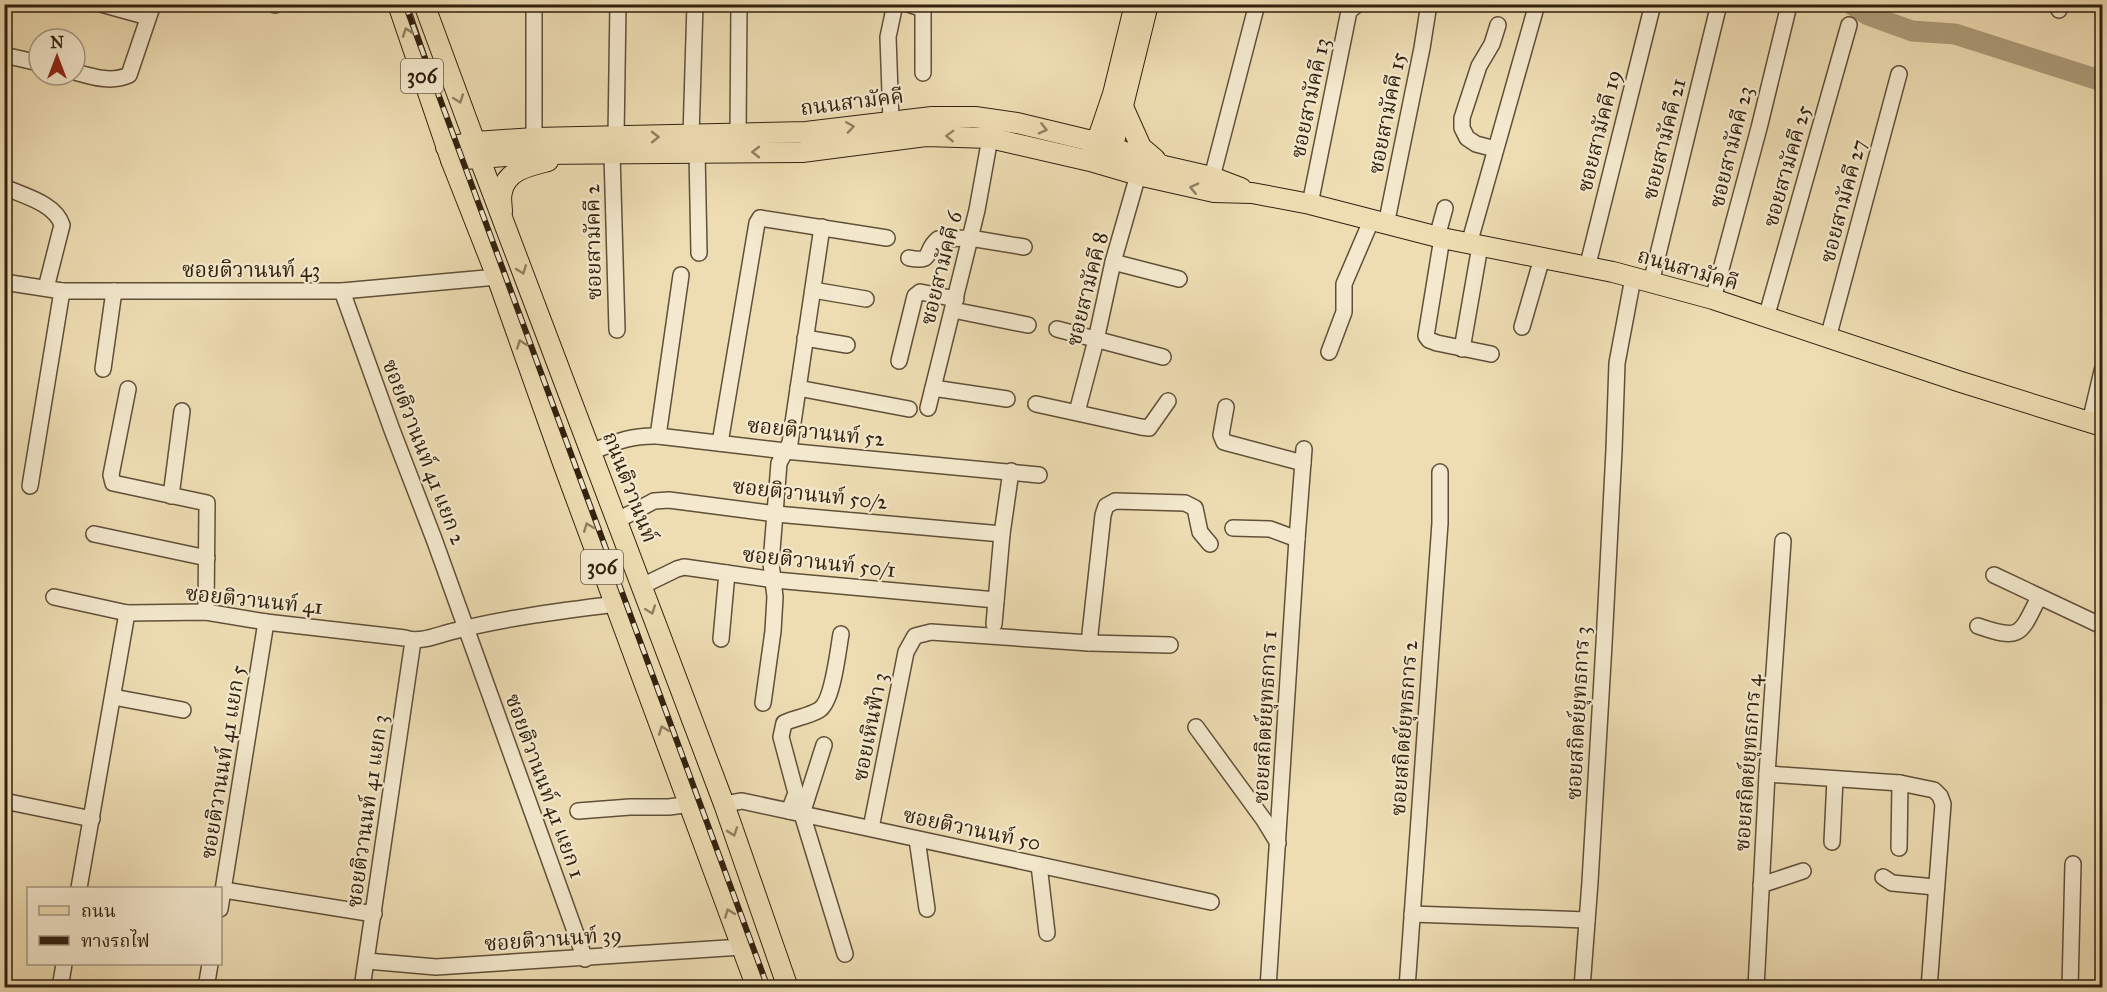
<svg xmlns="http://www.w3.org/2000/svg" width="2107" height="992" viewBox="0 0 2107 992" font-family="'IM FELL Great Primer','Noto Serif Thai',serif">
<rect width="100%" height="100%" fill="#eeddb3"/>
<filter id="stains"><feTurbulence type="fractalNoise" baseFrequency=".00333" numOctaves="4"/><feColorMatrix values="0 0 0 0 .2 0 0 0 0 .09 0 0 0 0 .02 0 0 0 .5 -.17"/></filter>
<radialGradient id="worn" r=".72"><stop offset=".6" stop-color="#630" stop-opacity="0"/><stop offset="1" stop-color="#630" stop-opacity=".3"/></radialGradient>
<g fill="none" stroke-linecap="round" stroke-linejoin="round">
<polyline stroke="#ae9d7b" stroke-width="21" points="1851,4 1868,15 1912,31 1955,34 2102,81"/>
<g stroke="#605038" stroke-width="18">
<g id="minor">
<polyline points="101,4 148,17"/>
<polyline points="274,4 275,5"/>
<polyline points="908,4 923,9 923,73"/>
<polyline points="2059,10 2061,4"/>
<polyline points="4,55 39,63"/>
<path d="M 75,72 C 93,77 111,83 129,75 L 153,4"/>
<polyline points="891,121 888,37 895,4"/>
<polyline points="738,135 739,4"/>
<polyline points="691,136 695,4"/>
<polyline points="616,137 618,4"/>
<polyline points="534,138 534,4"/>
<polyline points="1495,149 1476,144 1467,138 1462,128 1462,118 1479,66 1492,44 1498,25"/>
<polyline points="697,152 699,253"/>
<polyline points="612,154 617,330"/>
<polyline points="1212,177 1257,4"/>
<path d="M 4,187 C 24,196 55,203 62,225 L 46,288"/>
<polyline points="1310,204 1349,11 1358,4"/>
<polyline points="1386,225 1422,48 1428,10"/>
<polyline points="1437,237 1445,208"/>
<polyline points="1442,238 1426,336 1429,340 1437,343 1491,354"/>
<polyline points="1469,244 1537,4"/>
<path d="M 909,258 C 935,263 923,251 938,239 L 970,238 L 1024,247"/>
<polyline points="1113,262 1179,279"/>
<polyline points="1587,268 1653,4"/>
<polyline points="4,282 62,291 342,291 497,277"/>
<polyline points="1651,283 1719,4"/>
<polyline points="813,290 866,299"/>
<polyline points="342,291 392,430 434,539 585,959"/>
<polyline points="1713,299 1759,128 1789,5"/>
<polyline points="953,310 1028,325"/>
<polyline points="1766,318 1849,25"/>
<polyline points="1522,327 1542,258"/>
<polyline points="1057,329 1163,357"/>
<polyline points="805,338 847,345"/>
<polyline points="1828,338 1899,74"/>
<polyline points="1462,349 1480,246"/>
<polyline points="1329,352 1344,312 1344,284 1371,221"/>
<polyline points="899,361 915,296 920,292 956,299"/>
<polyline points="103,369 114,291"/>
<polyline points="798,388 909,409"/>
<polyline points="933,388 1007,399"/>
<polyline points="128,389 111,475 113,483 207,503 206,612"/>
<polyline points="1036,404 1141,427 1149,428 1168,401"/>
<polyline points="1226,407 1221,435 1224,442 1303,463"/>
<polyline points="928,408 977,210 990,138"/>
<polyline points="1077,412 1096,340 1113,262 1138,175"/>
<polyline points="2090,422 2102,371"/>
<polyline points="658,436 681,275"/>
<polyline points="720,443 757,223 760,218 887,238"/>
<path d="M 591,452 C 616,442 631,435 658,436 L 785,451 L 1039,475"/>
<polyline points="30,486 62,291"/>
<polyline points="171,496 182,411"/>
<polyline points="618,520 654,501 669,500 776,514 1002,534"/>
<polyline points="1233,528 1270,529 1297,539"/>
<polyline points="94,534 207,558"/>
<polyline points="1994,575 2102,626"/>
<polyline points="642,586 677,569 684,567 775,580 996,600"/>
<path d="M 54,597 L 127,613 L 206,612 L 266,622 L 405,638 C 419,643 435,636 450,632 C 504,618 560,611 616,604"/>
<polyline points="994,624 1002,534 1011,471"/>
<path d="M 1978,626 C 2021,641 2020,635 2039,597"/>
<polyline points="721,639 727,573"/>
<polyline points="1089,643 1103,515 1106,506 1115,501 1185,503 1195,508 1200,532 1210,544"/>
<polyline points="113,697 183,710"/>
<polyline points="763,703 773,631 775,597 771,563 779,463 790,443 822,227"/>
<polyline points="1196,727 1264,820 1278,843"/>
<polyline points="824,745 802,814 845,954"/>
<polyline points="1767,774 1900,783 1934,790 1940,796 1943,804 1929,988"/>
<polyline points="4,801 92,819"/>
<polyline points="724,804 742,801 1211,902"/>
<polyline points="578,811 630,807 669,807 691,804"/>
<path d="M 789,811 L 796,793 L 781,737 L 784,723 C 795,718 809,716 819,710 C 833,702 838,650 841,634"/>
<polyline points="871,828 906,652 915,636 931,632 1089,643 1170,645"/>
<polyline points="917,839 927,909"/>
<polyline points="1832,842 1835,779"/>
<polyline points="1899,848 1900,783"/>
<polyline points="1039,865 1047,933"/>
<polyline points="1883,877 1892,883 1935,887"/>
<polyline points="1761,885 1803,871"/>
<polyline points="79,888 127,613"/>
<polyline points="224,890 374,914"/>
<polyline points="220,909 266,622"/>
<polyline points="1412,914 1587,920"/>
<polyline points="367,961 436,967 742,947"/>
<polyline points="60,988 64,964"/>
<polyline points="206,988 210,964"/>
<polyline points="362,988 413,641"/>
<polyline points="1268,988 1297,539 1304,449"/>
<polyline points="1407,988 1440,523 1440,472"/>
<polyline points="1582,988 1590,882 1604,644 1614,450 1617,363 1633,278"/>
<polyline points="1756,988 1767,774 1783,541"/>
<polyline points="2070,988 2073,864"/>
</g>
</g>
<g stroke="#31210f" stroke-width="22">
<g id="major">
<polyline points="398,4 451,160 497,277 563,463 757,988"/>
<polyline points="424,4 475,142 479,157 724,804 788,988"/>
<polyline points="1124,109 1141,147 1155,159"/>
<polyline points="446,147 475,142 534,138 806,132 932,117 975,117 1017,123 1096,142 1164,166 1212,177 1241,188"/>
<polyline points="1093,153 1113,94 1135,4"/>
<polyline points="1110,158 1148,4"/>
<polyline points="451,160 535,154 802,152 926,136 990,138 1090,161 1138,175 1214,192 1252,193 1310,204 1442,238 1613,272 1713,299 1961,382 2102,426"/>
<path d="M 502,212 C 502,206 500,198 502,192 C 506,170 529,166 548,161"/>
</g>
</g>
<use href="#minor" stroke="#f4e9ce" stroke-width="15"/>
<use href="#major" stroke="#eeddb3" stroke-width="20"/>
<g stroke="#31210f" stroke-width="6">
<polyline id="rail" points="405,4 768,988"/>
</g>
<use href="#rail" stroke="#f4e9ce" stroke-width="4" stroke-dasharray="11" stroke-linecap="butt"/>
</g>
<defs><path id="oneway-chevron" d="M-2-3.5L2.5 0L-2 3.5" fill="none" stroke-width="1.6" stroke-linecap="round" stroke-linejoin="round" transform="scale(1.5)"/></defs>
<g stroke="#907f61">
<use href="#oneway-chevron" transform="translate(407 32) rotate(-109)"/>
<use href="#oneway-chevron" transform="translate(459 99) rotate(70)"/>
<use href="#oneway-chevron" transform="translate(850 127) rotate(-8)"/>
<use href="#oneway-chevron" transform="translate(1043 129) rotate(14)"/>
<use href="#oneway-chevron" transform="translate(950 136) rotate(-178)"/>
<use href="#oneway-chevron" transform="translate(655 137) rotate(-1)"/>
<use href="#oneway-chevron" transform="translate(756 152) rotate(180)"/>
<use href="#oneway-chevron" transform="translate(1194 188) rotate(-167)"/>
<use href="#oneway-chevron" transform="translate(522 270) rotate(69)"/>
<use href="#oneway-chevron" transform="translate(521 344) rotate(-110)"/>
<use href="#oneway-chevron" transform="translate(588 527) rotate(-111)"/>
<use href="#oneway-chevron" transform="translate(651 610) rotate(70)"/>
<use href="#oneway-chevron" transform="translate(663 730) rotate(-110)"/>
<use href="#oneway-chevron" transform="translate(733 832) rotate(71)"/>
<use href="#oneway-chevron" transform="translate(729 913) rotate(-111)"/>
</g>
<g text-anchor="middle" stroke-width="4.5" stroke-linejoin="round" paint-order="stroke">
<g fill="#f4e9ce" stroke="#6c5d48" stroke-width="1.5">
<rect x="401" y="59" width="42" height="34" rx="4.5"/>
<rect x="581" y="550" width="42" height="34" rx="4.5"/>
</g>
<g font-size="20" font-weight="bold" fill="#31210f">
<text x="422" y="83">306</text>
<text x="602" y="574">306</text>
</g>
<g font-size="21" fill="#31210f" stroke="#f4e9ce">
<text transform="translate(1310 98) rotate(-78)" y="7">ซอยสามัคคี 13</text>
<text transform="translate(852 102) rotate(-7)" y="7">ถนนสามัคคี</text>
<text transform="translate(1387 113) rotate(-79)" y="7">ซอยสามัคคี 15</text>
<text transform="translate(1599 131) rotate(-76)" y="7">ซอยสามัคคี 19</text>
<text transform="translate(1664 139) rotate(-76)" y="7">ซอยสามัคคี 21</text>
<text transform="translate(1731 147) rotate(-76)" y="7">ซอยสามัคคี 23</text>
<text transform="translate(1787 166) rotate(-74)" y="7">ซอยสามัคคี 25</text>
<text transform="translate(1843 201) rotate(-75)" y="7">ซอยสามัคคี 27</text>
<text transform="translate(593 242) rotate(-91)" y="7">ซอยสามัคคี 2</text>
<text transform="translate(941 268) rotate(-76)" y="7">ซอยสามัคคี 6</text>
<text transform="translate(1688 269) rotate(16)" y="7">ถนนสามัคคี</text>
<text x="251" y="277">ซอยติวานนท์ 43</text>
<text transform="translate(1087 289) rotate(-76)" y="7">ซอยสามัคคี 8</text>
<text transform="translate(816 432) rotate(6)" y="7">ซอยติวานนท์ 52</text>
<text transform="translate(424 452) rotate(69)" y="7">ซอยติวานนท์ 41 แยก 2</text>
<text transform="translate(630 487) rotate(69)" y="7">ถนนติวานนท์</text>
<text transform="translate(810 494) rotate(6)" y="7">ซอยติวานนท์ 50/2</text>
<text transform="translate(819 562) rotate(6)" y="7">ซอยติวานนท์ 50/1</text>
<text transform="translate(254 600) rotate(6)" y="7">ซอยติวานนท์ 41</text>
<text transform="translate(1578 713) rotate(-87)" y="7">ซอยสถิตย์ยุทธการ 3</text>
<text transform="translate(1265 717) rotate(-87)" y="7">ซอยสถิตย์ยุทธการ 1</text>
<text transform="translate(870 727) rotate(-79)" y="7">ซอยเหินฟ้า 3</text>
<text transform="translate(1404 728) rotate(-86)" y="7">ซอยสถิตย์ยุทธการ 2</text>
<text transform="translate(223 762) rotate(-81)" y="7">ซอยติวานนท์ 41 แยก 5</text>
<text transform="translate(1748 763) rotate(-86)" y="7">ซอยสถิตย์ยุทธการ 4</text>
<text transform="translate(545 786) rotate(70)" y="7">ซอยติวานนท์ 41 แยก 1</text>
<text transform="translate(367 811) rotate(-82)" y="7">ซอยติวานนท์ 41 แยก 3</text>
<text transform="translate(972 829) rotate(12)" y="7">ซอยติวานนท์ 50</text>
<text transform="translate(553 939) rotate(-4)" y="7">ซอยติวานนท์ 39</text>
</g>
</g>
<rect width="2107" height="992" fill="none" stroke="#eeddb3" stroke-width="24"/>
<rect x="6" y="6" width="2095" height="980" fill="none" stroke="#31210f" stroke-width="3"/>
<rect x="12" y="12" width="2083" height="968" fill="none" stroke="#31210f" stroke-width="1.5"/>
<rect x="27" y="887" width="195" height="78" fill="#f4e9ce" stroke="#a69982" stroke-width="1.5"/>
<rect x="39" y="906" width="30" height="9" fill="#eeddb3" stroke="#a69982" stroke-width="1.5"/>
<text x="81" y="917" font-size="18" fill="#31210f">ถนน</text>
<rect x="39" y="936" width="30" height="9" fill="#31210f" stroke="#a69982" stroke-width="1.5"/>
<text x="81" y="947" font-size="18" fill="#31210f">ทางรถไฟ</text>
<g transform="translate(57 57)"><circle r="28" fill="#f4e9ce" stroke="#a69982" stroke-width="1.5"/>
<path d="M0-4.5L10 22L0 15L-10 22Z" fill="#8f2418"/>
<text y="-9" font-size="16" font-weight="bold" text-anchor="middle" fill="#31210f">N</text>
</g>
<rect width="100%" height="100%" filter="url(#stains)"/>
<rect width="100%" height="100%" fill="url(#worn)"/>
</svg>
